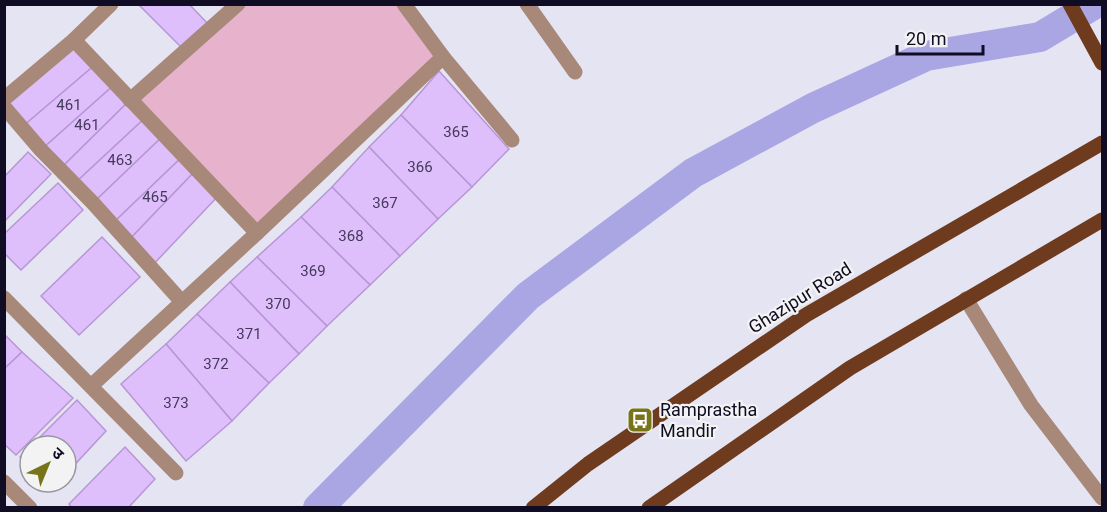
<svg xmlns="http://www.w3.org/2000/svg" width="1107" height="512" viewBox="0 0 1107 512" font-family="Roboto,'Noto Sans Devanagari',sans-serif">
<rect width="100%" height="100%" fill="#e5e4f3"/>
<polygon fill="#e7b2cc" points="238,5 404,5 443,57 257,233 130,100"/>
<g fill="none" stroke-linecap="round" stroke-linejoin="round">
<polyline stroke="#aaa5e3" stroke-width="30" points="318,508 528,296 693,173 813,108 926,56 1040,37 1095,4"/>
</g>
<g fill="#debffb" stroke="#b796d6" stroke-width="1.5">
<polygon points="138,4 189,4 209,25 184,50"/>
<polygon points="74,40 96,64 22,127 4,107"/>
<polygon points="96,64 115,84 41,150 22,127"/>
<polygon points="439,71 509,149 472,187 401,115"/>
<polygon points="115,84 130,100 60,169 41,150"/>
<polygon points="130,100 146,117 74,184 60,169"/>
<polygon points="401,115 472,187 438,219 369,147"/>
<polygon points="146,117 164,135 93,203 74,184"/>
<polygon points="164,135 184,155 112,224 93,203"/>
<polygon points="369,147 438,219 400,256 332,187"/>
<polygon points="28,152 51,174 4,222 4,177"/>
<polygon points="184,155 197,169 127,242 112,224"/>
<polygon points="197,169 220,194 150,268 127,242"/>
<polygon points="58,183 83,210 21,270 4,253 4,234"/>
<polygon points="332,187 400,256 370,285 301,217"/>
<polygon points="301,217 370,285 327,326 257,257"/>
<polygon points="102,237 140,277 79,335 41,296"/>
<polygon points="257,257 327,326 299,354 230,282"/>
<polygon points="230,282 299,354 269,383 197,314"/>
<polygon points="197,314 269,383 232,421 166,344"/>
<polygon points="4,334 22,352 4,369"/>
<polygon points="166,344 232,421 186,461 121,384"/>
<polygon points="22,352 73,398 16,455 4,444 4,369"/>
<polygon points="77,400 106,431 66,474 66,446 31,446"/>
<polygon points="30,447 30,467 20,457"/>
<polygon points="125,447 155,479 128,508 72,508 69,504"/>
</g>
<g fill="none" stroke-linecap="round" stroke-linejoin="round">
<g stroke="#a78879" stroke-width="15">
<polyline points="404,4 443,57 512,140"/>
<polyline points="527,4 575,72"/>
<polyline points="74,40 257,233"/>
<polyline points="4,99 74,40 111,4"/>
<polyline points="130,100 238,4"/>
<polyline points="4,107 41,150 93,203 182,302"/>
<polyline points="4,298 176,473"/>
<polyline points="966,299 1031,405 1102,498"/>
<polyline points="91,386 257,233 443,57"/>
<polyline points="4,482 30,508"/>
</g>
<g stroke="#6e3b1f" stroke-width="15">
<polyline points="1070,4 1102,63"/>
<polyline points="533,508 588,464 806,315 1102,143"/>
<polyline points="649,508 850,368 1102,220"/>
</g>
</g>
<defs>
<g id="bus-square" transform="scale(1.35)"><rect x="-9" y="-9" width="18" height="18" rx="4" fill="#777419" stroke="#f3f3f3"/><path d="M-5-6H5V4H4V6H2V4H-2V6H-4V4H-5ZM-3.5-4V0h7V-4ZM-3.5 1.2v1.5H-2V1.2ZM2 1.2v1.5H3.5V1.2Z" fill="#fff"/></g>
</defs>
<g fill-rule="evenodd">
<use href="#bus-square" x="640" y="420"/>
</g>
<g text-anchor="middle" stroke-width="4.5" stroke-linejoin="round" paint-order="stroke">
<g font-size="15" fill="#44395a">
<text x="69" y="110">461</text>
<text x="87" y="130">461</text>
<text x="456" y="137">365</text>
<text x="120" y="165">463</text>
<text x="420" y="172">366</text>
<text x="155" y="202">465</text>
<text x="385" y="208">367</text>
<text x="351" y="241">368</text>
<text x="313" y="276">369</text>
<text x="278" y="309">370</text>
<text x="249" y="339">371</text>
<text x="216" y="369">372</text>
<text x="176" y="408">373</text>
</g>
<g font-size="18" fill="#100c24" stroke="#f3f3f3">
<text transform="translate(800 298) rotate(-32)" y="6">Ghazipur Road</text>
</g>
<g font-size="18" fill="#100c24" stroke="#f3f3f3" text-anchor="start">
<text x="660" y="416">Ramprastha<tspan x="660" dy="21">Mandir</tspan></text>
</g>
</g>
<rect width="1107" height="512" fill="none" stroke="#100c24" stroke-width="12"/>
<g transform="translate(48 464) rotate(43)"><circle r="28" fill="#f3f3f3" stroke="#9897a0" stroke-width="1.5"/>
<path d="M0-4.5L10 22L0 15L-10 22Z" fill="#777419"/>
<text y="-9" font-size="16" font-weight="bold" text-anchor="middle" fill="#100c24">उ</text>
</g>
<path d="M897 45v9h86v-9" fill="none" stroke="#100c24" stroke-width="3"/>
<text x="906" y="45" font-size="18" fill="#100c24" stroke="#f3f3f3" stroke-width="4.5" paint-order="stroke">20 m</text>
</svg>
